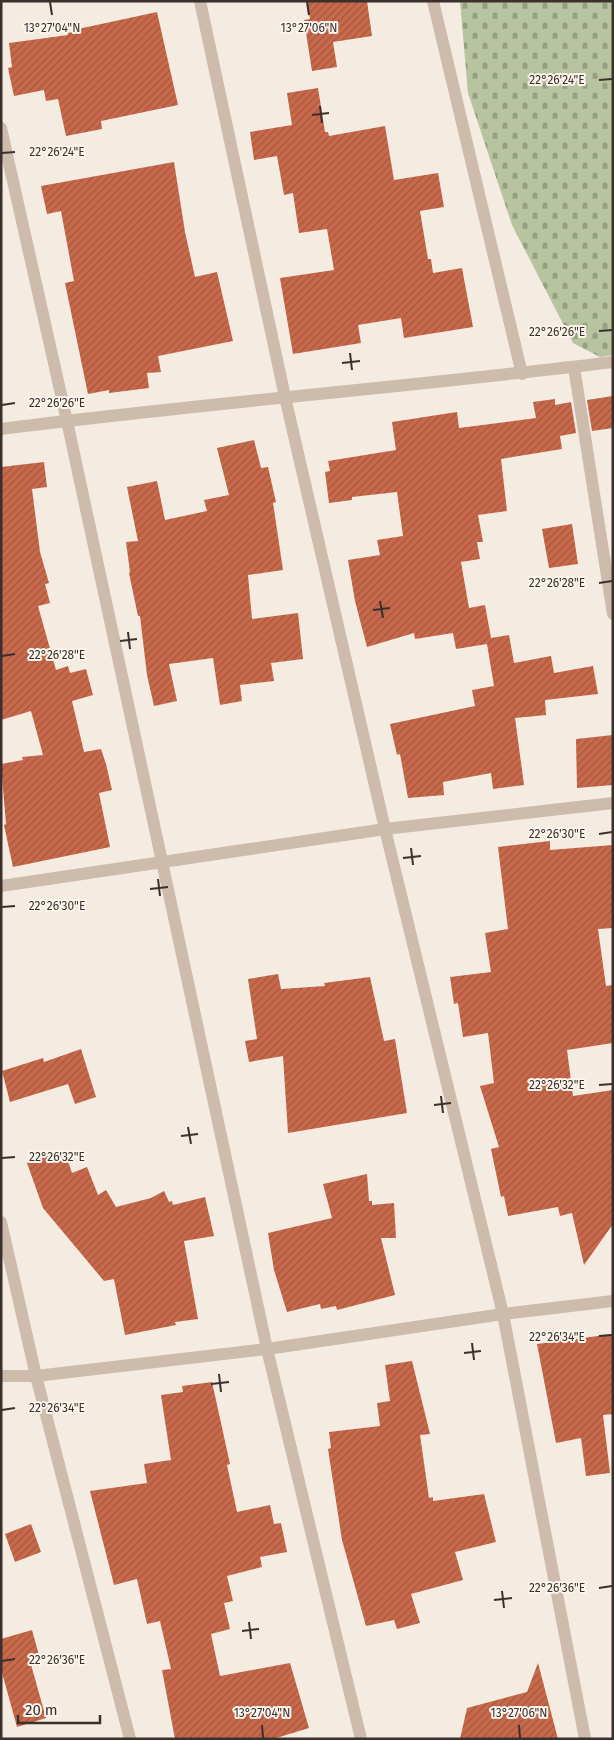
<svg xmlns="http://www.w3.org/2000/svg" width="614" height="1740" viewBox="0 0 614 1740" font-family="'Fira Sans',sans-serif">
<defs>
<pattern id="cemetery-stones" width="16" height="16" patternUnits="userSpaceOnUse" patternTransform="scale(1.25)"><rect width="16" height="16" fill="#b8c4a0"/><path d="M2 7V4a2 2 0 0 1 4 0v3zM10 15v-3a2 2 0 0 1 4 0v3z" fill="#97a083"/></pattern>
<pattern id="building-hatch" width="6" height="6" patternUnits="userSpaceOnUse" patternTransform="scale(1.25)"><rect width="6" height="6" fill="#c8694b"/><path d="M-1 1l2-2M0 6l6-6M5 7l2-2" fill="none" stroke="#a4573f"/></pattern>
</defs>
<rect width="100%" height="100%" fill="#f4ebe1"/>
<polygon fill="url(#cemetery-stones)" points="460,1 613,1 613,355 600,357 573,343 512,225 468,93"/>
<g fill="url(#building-hatch)">
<polygon points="307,1 367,1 372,36 333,42 337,67 312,71 304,20 310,19"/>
<polygon points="157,12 178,105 101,121 102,129 66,136 58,99 46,101 44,90 14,96 8,68 12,67 9,43 68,35 67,33 78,31 78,29"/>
<polygon points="318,88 325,132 328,132 329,136 385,126 394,180 438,173 444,207 420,211 428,259 431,259 433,273 462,268 473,327 404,338 401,318 358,325 361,343 293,354 280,278 334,270 327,229 299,233 293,193 284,195 277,156 254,160 250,132 292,125 287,93"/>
<polygon points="174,162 185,232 195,277 217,272 233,341 158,356 161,372 147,373 149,388 109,393 109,390 88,394 65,283 74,281 61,211 47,214 41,186"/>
<polygon points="613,396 613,428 592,431 587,400"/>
<polygon points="555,399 555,405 571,402 576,433 560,436 562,449 501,459 507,511 478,515 483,542 477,542 480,559 461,562 469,608 485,605 491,638 509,635 514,663 551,656 554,673 593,666 598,694 545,700 546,715 515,718 524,785 493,789 491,773 443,782 444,795 408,798 400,754 397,755 390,724 475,706 472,690 494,686 487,644 456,649 453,633 415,639 414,633 367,647 355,601 348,560 380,555 377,540 403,536 397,492 352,497 352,500 329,503 325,472 330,471 328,461 396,450 392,422 457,412 459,428 536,418 533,402"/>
<polygon points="254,440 261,468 268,467 276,502 273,503 283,570 248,575 252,619 298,613 303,659 271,663 274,681 240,685 242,701 220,705 213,658 169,664 177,701 154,706 147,675 140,616 138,616 129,573 130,572 126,542 138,541 127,487 157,481 165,520 207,511 204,500 229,495 217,448"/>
<polygon points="44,462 47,487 32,489 40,552 49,583 45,584 50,603 38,606 56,670 68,666 70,673 86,669 93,695 72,701 84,752 101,749 106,764 112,790 99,793 110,847 13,867 4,825 6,824 1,764 23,760 22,757 43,755 31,711 1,720 1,467"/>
<polygon points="572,524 578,564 549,568 542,529"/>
<polygon points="613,735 613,785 577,788 576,739"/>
<polygon points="550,841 550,850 613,845 613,928 598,929 606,986 613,985 613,1043 567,1050 573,1096 613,1090 613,1224 584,1265 572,1213 560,1216 558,1207 508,1216 504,1196 501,1197 491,1149 499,1147 480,1086 494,1083 488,1033 463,1037 458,1003 454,1004 450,977 491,972 485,933 508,929 498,847"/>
<polygon points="278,974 281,989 325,986 324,983 370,977 384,1041 395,1039 407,1113 288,1133 283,1056 249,1062 245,1041 257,1039 248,979"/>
<polygon points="81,1049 96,1097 75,1104 68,1084 10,1102 2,1071 43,1058 44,1062"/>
<polygon points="66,1155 72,1173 87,1167 98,1195 106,1190 116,1207 151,1198 164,1191 169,1202 172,1201 173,1205 205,1197 214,1236 184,1241 198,1319 175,1322 176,1325 125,1335 114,1279 104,1281 43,1208 27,1163 48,1156 49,1161"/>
<polygon points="367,1174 369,1201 372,1201 372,1205 394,1203 396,1238 381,1238 395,1295 337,1310 336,1306 321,1309 320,1304 287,1312 274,1270 268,1233 332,1218 323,1184"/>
<polygon points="613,1334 613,1414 603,1415 610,1473 586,1476 581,1438 556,1443 537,1344"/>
<polygon points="412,1361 430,1434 420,1435 429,1498 433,1497 433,1501 484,1494 496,1542 455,1552 463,1580 411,1594 420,1623 397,1629 394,1620 366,1626 342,1540 328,1449 331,1448 329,1432 380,1426 377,1403 390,1401 385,1365"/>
<polygon points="212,1382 230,1464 227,1465 237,1512 270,1505 274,1524 281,1523 287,1552 260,1557 262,1567 227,1576 233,1601 224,1603 230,1629 211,1634 220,1676 290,1663 309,1728 273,1739 175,1739 162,1670 171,1669 160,1621 147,1624 137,1579 114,1585 90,1491 147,1483 144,1464 171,1460 161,1395 183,1392 182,1386"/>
<polygon points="31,1524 41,1552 15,1562 5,1534"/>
<polygon points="32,1630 40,1659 30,1661 46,1718 17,1727 1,1669 1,1639"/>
<polygon points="538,1663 558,1739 460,1739 467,1708 527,1692"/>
</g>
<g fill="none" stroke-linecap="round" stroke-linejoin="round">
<g stroke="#cdbbac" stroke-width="12">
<polyline points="200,1 285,397 385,829 503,1314 585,1739"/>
<polyline points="433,1 522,374"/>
<polyline points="1,128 67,421 267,1349 361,1739"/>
<polyline points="574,367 613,614"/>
<path d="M 1,429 C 205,403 409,387 613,362"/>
<polyline points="1,886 385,829 613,803"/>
<polyline points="1,1222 36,1376 130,1739"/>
<polyline points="1,1376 36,1376 267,1349 503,1314 613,1301"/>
</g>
</g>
<path fill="none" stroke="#3b302b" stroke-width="2" d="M 50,2 L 52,15M 307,2 L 309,15M 599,80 L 612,79M 320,106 L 322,123M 312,115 L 329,113M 2,153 L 15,152M 599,331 L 612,330M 350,353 L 352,370M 342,363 L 360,361M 2,405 L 15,403M 599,583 L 612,581M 380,601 L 383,618M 373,610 L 390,608M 128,632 L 130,649M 120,641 L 137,639M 2,656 L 15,654M 599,834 L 612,832M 411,848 L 413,865M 403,858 L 421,856M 158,879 L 160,896M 150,889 L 168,887M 2,907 L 15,906M 599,1085 L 612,1084M 441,1096 L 443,1113M 434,1105 L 451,1103M 188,1127 L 191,1144M 181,1136 L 198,1134M 2,1158 L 15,1157M 599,1336 L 612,1335M 472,1343 L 474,1360M 464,1353 L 481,1351M 219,1374 L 221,1392M 211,1384 L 229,1382M 2,1410 L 15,1408M 599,1588 L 612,1586M 502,1591 L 504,1608M 494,1600 L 512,1598M 249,1622 L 251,1639M 242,1631 L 259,1629M 2,1661 L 15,1659M 262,1725 L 263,1738M 519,1725 L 520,1738"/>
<g font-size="12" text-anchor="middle" fill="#3b302b" stroke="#fbf5ee" stroke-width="4" stroke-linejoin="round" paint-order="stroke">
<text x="52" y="32">13°27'04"N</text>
<text x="309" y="32">13°27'06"N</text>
<text x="557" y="84">22°26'24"E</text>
<text x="57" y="156">22°26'24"E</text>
<text x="557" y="336">22°26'26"E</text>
<text x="57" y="407">22°26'26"E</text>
<text x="557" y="587">22°26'28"E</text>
<text x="57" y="659">22°26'28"E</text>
<text x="557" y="838">22°26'30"E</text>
<text x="57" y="910">22°26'30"E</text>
<text x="557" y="1089">22°26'32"E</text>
<text x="57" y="1161">22°26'32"E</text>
<text x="557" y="1341">22°26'34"E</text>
<text x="57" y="1412">22°26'34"E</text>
<text x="557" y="1592">22°26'36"E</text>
<text x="57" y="1664">22°26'36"E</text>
<text x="262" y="1717">13°27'04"N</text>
<text x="519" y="1717">13°27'06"N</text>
</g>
<rect width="614" height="1740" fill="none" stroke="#3b302b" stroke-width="5"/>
<path d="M18 1715v8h82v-8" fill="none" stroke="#3b302b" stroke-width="2.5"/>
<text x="25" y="1715" font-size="15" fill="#3b302b" stroke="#fbf5ee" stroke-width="4" paint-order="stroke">20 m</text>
</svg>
